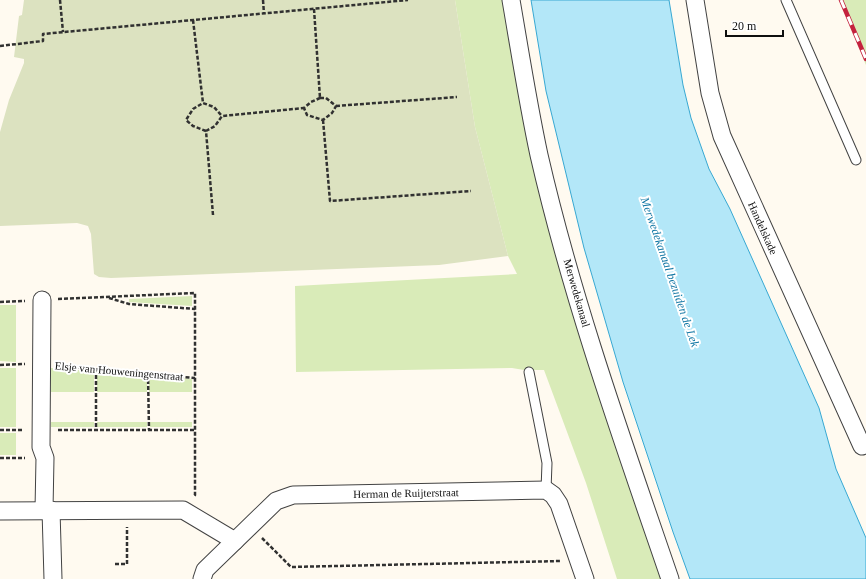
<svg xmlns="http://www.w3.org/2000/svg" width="866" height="579" viewBox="0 0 866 579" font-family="Georgia,serif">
<rect width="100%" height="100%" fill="#fffaf0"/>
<g fill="#d9ebb8">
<polygon points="455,0 507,0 524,96 665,579 617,579 586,483 544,370 524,370 512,368 296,372 295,286 517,274 508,256 475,127"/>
<polygon points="843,0 866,0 866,65 865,63"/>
<polygon points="192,296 192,306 129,302 129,299"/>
<polygon points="0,305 16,305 16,362 0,361"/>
<rect x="0" y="368" width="16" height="59"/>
<polygon points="51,368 94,371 94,392 51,392"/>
<polygon points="97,371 147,376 147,392 97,392"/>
<polygon points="149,376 192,379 192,392 149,392"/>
<rect x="51" y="422" width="43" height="5"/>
<rect x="97" y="422" width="50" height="5"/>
<rect x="150" y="422" width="42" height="5"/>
<rect x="0" y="433" width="16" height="22"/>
</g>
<polygon fill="#dce2c0" points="24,0 455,0 475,127 508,256 439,265 111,278 99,277 94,274 91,234 88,226 77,223 0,226 0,132 9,100 24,63 24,59 14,57 19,16 22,15"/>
<polygon fill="#b3e7f8" stroke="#38a8d2" points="531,0 669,0 683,85 691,118 709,169 730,209 819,408 836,469 866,538 866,579 690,579 673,532 623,382 584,248 546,91"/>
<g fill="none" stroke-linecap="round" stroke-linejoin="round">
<g stroke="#424242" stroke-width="11">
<g id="service">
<polyline points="786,0 856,160"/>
<polyline points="529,372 547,463 546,490"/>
</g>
</g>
<g stroke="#424242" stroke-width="19">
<g id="minor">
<path d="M 511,0 C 520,52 528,104 539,155 C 572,299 622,439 670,579"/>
<polyline points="695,0 710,93 722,136 862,446"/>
<polyline points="42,300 41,447 45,458 44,510"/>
<polyline points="51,510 53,579"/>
<polyline points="0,511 183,510 235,541"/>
<polyline points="202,579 205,570 276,501 293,495 546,490 553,495 559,504 585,579"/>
</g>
</g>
<g stroke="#313131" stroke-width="2.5" stroke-dasharray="4 2" stroke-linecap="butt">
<polyline points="60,0 63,32"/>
<polyline points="263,0 264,14"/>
<polyline points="314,9 320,98"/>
<polyline points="193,20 203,103"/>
<polyline points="0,46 43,41 43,34 408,0"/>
<polygon points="320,98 326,98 336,106 332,113 323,120 307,115 304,108 311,102"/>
<polyline points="336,106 457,97"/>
<polyline points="323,120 330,201 471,191"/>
<polyline points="206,131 193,126 186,120 193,109 203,103 214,107 222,116"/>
<polyline points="213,215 206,131 215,126 222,116 304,108"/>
<polyline points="109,298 129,304 195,309"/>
<polyline points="58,299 195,293 195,495 193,497"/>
<polyline points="0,302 25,301"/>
<polyline points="0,365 25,364"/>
<polyline points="60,366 195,378"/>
<polyline points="96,369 96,430"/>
<polyline points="148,374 149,430"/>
<polyline points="0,430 23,430"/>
<polyline points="58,430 195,430"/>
<polyline points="0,458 25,458"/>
<polyline points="262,538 291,567 561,561"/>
<polyline points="115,564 127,564 127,527"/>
</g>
<use href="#service" stroke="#fff" stroke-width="9"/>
<use href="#minor" stroke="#fff" stroke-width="17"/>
<g stroke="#c4223e" stroke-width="4.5">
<polyline id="rail" points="841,0 866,59"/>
</g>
<use href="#rail" stroke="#fff" stroke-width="3" stroke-dasharray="9" stroke-linecap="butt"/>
</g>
<g text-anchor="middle" stroke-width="4" stroke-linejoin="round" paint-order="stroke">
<g font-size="11" fill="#0f0f0f" stroke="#fff">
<text transform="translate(763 228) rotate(66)" y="4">Handelskade</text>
<text transform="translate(577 293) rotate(74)" y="4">Merwedekanaal</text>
<text transform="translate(119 371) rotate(5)" y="4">Elsje van Houweningenstraat</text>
<text transform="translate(406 493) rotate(-1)" y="4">Herman de Ruijterstraat</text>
</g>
<g font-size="12" font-style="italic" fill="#1378a5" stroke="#fff">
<text transform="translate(670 272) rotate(71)" y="4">Merwedekanaal bezuiden de Lek</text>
</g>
</g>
<path d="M726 30v6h57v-6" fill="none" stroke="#0f0f0f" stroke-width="2"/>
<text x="732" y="30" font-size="12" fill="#0f0f0f" stroke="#ffffff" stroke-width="3" paint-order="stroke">20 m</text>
</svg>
